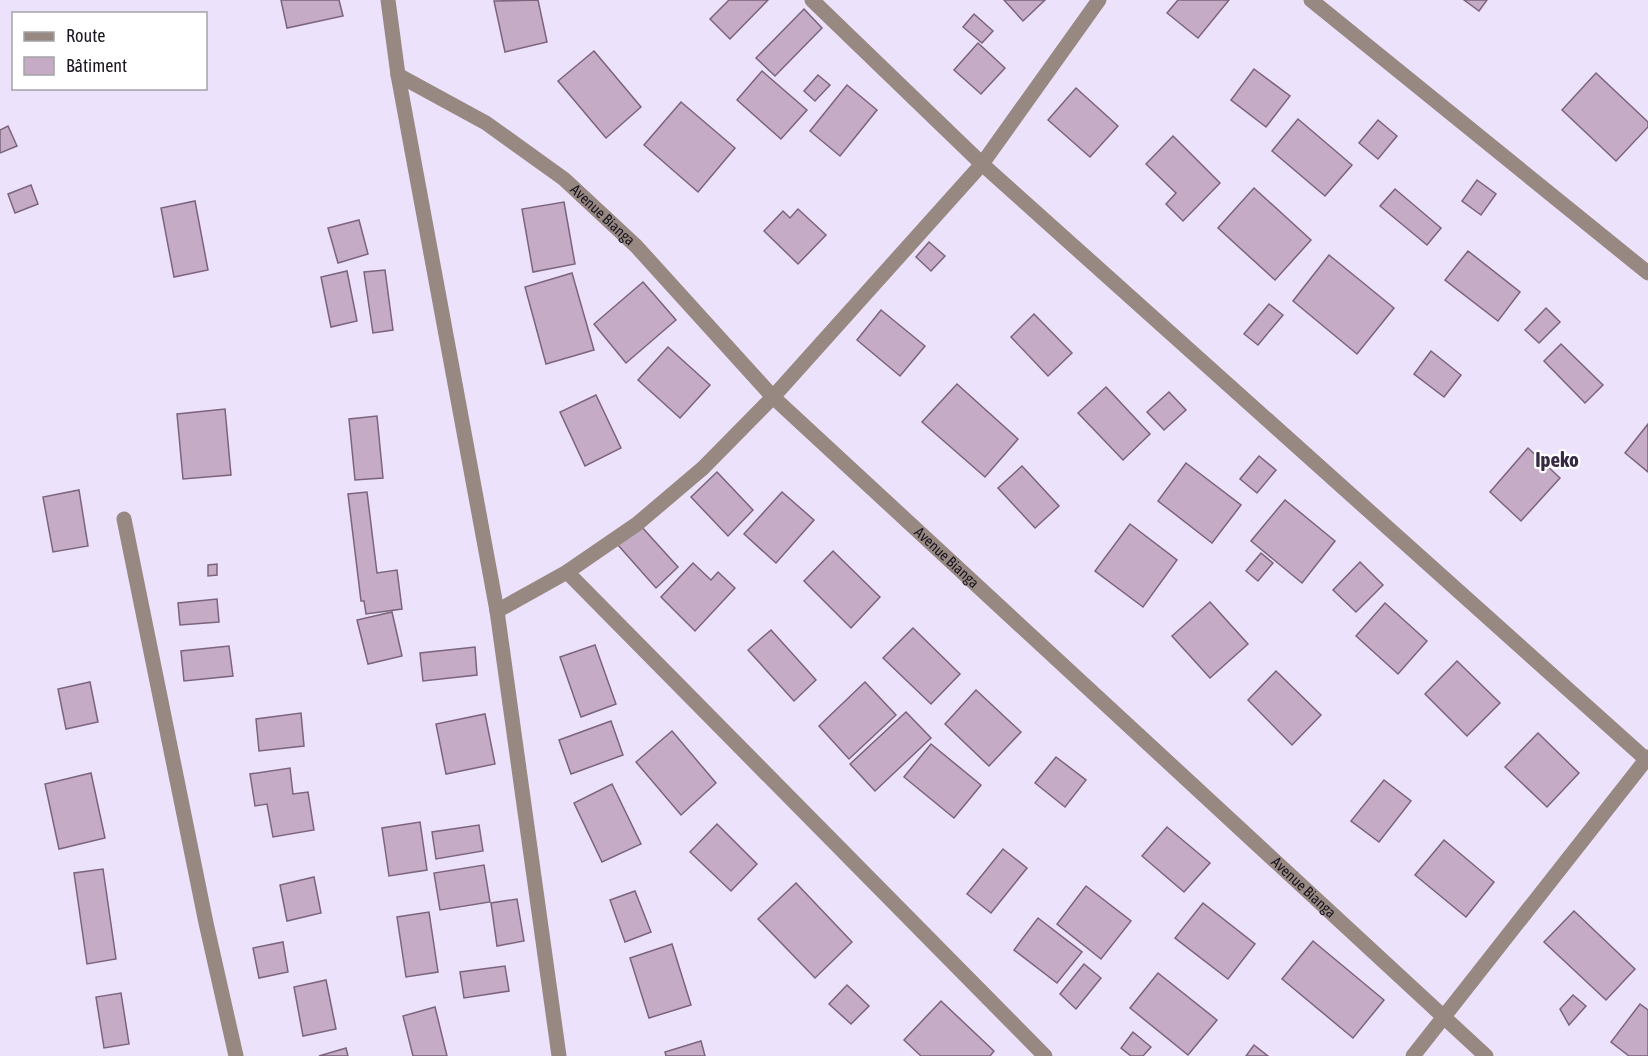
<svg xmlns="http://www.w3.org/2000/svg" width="1648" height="1056" viewBox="0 0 1648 1056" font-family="'Asap Condensed',sans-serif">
<rect width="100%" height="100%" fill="#ede2fc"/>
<g fill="#c5abc5" stroke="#7b647c" stroke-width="1.5">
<polygon points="281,0 339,0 343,16 287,28"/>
<polygon points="538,0 547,42 505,52 494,1"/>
<polygon points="729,0 768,0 730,39 710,19"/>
<polygon points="1004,0 1045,0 1023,21"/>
<polygon points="1178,0 1229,0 1198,38 1167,13"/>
<polygon points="1464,0 1487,0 1479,11"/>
<polygon points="804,9 822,28 775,76 756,58"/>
<polygon points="974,14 993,31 982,43 963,27"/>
<polygon points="978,43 1005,68 981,94 954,70"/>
<polygon points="594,51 641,107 606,138 558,81"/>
<polygon points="1254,69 1290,96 1266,127 1231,100"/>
<polygon points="762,71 807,110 781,139 737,100"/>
<polygon points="1596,73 1648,122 1648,127 1616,161 1562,110"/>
<polygon points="818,75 830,85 815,101 804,91"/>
<polygon points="847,85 877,110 840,156 810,131"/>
<polygon points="1076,88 1118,126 1090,157 1048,120"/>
<polygon points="681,102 735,148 698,192 644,145"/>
<polygon points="1298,119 1352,165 1325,196 1272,151"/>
<polygon points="1378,120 1397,136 1378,159 1359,143"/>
<polygon points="8,126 17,146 0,153 0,130"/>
<polygon points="1173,136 1220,183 1183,221 1166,204 1176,193 1146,164"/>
<polygon points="1477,180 1496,194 1481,215 1462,201"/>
<polygon points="31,185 38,204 15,213 8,194"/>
<polygon points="1254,188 1311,240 1275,280 1218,228"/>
<polygon points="1395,189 1441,228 1427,245 1380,206"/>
<polygon points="195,201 208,270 174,277 161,208"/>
<polygon points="564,202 575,264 533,272 522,209"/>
<polygon points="798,209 826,235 798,264 764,231 783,211 790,218"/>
<polygon points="359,220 368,254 338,263 328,228"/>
<polygon points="929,242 945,256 931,271 916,257"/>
<polygon points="1468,251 1520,292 1498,321 1445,280"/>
<polygon points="1329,255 1394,308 1357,354 1293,301"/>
<polygon points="385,270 393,330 373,333 364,272"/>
<polygon points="347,271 357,321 331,327 321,277"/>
<polygon points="572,273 594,350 546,364 525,287"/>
<polygon points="643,282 676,320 626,363 594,324"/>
<polygon points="1269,304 1283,315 1258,345 1244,334"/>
<polygon points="1546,308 1560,322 1539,343 1525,330"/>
<polygon points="881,310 925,346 900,376 857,340"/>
<polygon points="1034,314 1072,353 1048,376 1011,337"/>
<polygon points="1561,344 1603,385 1585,403 1544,361"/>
<polygon points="668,347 710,385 680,418 638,380"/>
<polygon points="1431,351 1461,375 1444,397 1414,374"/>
<polygon points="957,384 1018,439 985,477 922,422"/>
<polygon points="1106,387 1150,434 1123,460 1078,413"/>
<polygon points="1169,392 1186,410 1164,430 1147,412"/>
<polygon points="596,395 621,448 585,466 560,412"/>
<polygon points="225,409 231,475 183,479 177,414"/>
<polygon points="377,416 383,478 355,480 349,419"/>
<polygon points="1648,424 1648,472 1625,453"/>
<polygon points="1528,448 1560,478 1521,521 1490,492"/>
<polygon points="1259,456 1276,470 1257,493 1240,479"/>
<polygon points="1186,463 1241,505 1212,543 1158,501"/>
<polygon points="1022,466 1059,506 1035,528 998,488"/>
<polygon points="717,472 753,510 728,536 691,497"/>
<polygon points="79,490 88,546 53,552 43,497"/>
<polygon points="367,492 377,573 397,570 402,609 366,614 364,601 361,601 348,494"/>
<polygon points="782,492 814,520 776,563 744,534"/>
<polygon points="1285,500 1335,541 1302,583 1251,541"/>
<polygon points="1130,524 1177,560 1143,607 1095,571"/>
<polygon points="640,525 678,567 656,588 618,545"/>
<polygon points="833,551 880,597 851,628 804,581"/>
<polygon points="1261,553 1273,563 1258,581 1246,571"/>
<polygon points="1360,562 1383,585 1356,612 1333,590"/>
<polygon points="693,563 711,580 718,572 735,588 695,631 661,597"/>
<polygon points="217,564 217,575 208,576 208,565"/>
<polygon points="217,599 219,622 180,625 178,603"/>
<polygon points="1210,602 1248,644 1210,678 1172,636"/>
<polygon points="1385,603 1427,641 1398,674 1356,636"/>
<polygon points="392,612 402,656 368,664 357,620"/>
<polygon points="913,628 960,674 931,704 883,658"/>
<polygon points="771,630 816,680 794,701 748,650"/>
<polygon points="595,645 616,704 581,717 560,657"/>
<polygon points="229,646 233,676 184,681 181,651"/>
<polygon points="475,647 477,675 423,681 420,653"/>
<polygon points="1457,661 1500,703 1467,736 1425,694"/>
<polygon points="1276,671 1321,715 1292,745 1248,700"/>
<polygon points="90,682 98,722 66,729 58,689"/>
<polygon points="865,682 896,715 849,759 819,726"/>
<polygon points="976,690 1021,732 989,766 945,724"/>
<polygon points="906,712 931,738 875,791 850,764"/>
<polygon points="301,713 304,746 259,751 256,719"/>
<polygon points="485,714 495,764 446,774 436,724"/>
<polygon points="611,721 623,755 571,774 559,740"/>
<polygon points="672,731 716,783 681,815 636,762"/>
<polygon points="1538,733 1579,773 1547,807 1505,767"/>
<polygon points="931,744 981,785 954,818 904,777"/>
<polygon points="1056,757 1086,780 1065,807 1035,783"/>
<polygon points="290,768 293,794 308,792 314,830 273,837 267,804 255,806 250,774"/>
<polygon points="91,773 105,838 59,849 45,784"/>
<polygon points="1384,780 1411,801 1379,842 1351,821"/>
<polygon points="612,784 641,844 602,862 574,803"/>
<polygon points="420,822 427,870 389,876 382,828"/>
<polygon points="717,824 757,864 731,891 690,852"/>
<polygon points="479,825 483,851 436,859 432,832"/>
<polygon points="1167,827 1210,863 1184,892 1142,856"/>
<polygon points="1444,840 1494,882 1466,917 1415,875"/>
<polygon points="1003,849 1027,868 991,913 967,894"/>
<polygon points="484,865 490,902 440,910 434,873"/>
<polygon points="103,869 116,959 87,964 74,873"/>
<polygon points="314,877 321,913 287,921 280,885"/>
<polygon points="796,883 852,942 815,978 758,919"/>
<polygon points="1086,886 1131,921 1101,959 1057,924"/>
<polygon points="635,891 651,932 625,942 610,900"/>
<polygon points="517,899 524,941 497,946 491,903"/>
<polygon points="1203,903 1255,944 1228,979 1175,938"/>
<polygon points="1574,911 1635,969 1606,1000 1544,942"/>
<polygon points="429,912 438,972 406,977 397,917"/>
<polygon points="1038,918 1082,952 1057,983 1014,950"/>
<polygon points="1313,941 1384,1000 1353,1038 1282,979"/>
<polygon points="283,942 288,972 259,978 253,948"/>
<polygon points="672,944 691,1005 649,1018 630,958"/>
<polygon points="1084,964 1101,978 1076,1009 1060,994"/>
<polygon points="505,966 509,991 464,998 460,972"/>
<polygon points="1158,973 1217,1020 1188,1055 1130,1008"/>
<polygon points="326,980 336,1029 303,1036 294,987"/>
<polygon points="847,985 869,1006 851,1024 829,1004"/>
<polygon points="121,993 129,1044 104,1048 96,997"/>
<polygon points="1573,995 1586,1006 1569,1025 1560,1009"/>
<polygon points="941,1001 994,1051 990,1056 921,1056 904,1040"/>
<polygon points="1640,1004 1648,1010 1648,1056 1629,1056 1611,1042"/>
<polygon points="435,1007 447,1056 413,1056 403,1016"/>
<polygon points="1133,1032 1151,1047 1143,1056 1131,1056 1121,1048"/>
<polygon points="701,1041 705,1056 666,1056 665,1052"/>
<polygon points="1254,1045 1268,1056 1246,1056"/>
<polygon points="346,1048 348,1056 319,1056"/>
</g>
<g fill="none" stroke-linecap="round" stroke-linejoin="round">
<g stroke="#978882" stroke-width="15">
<polyline points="388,0 398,75 497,611 559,1056"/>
<polyline points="812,0 982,164 1648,761"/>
<polyline points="1311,0 1648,273"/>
<path id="s1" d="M 398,75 L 486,123 L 564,179 L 636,246 L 773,397 L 1486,1056"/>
<polyline points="124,519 206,923 236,1056"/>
<polyline points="567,572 1045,1056"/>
<polyline points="497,611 567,572 637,524 703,468 773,397 982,164 1099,0"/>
<polyline points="1413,1056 1648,757"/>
</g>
</g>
<g text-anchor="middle" stroke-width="4.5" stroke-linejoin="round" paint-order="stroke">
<g font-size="15" fill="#1b1621" stroke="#fff">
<text dy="5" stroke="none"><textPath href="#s1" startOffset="249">Avenue Bianga</textPath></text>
<text dy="5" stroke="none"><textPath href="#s1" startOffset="735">Avenue Bianga</textPath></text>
<text dy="5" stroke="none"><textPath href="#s1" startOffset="1221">Avenue Bianga</textPath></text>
</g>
<g font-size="21" font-weight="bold" fill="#362a43" stroke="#fff">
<text x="1557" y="467">Ipeko</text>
</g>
</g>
<rect x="12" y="12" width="195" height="78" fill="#ffffff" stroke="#a4a2a6" stroke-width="1.5"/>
<rect x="24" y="32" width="30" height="9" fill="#978882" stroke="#a4a2a6" stroke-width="1.5"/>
<text x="66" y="42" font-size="18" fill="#1b1621">Route</text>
<rect x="24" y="57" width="30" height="18" fill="#c5abc5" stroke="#a4a2a6" stroke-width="1.5"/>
<text x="66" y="72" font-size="18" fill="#1b1621">Bâtiment</text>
</svg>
